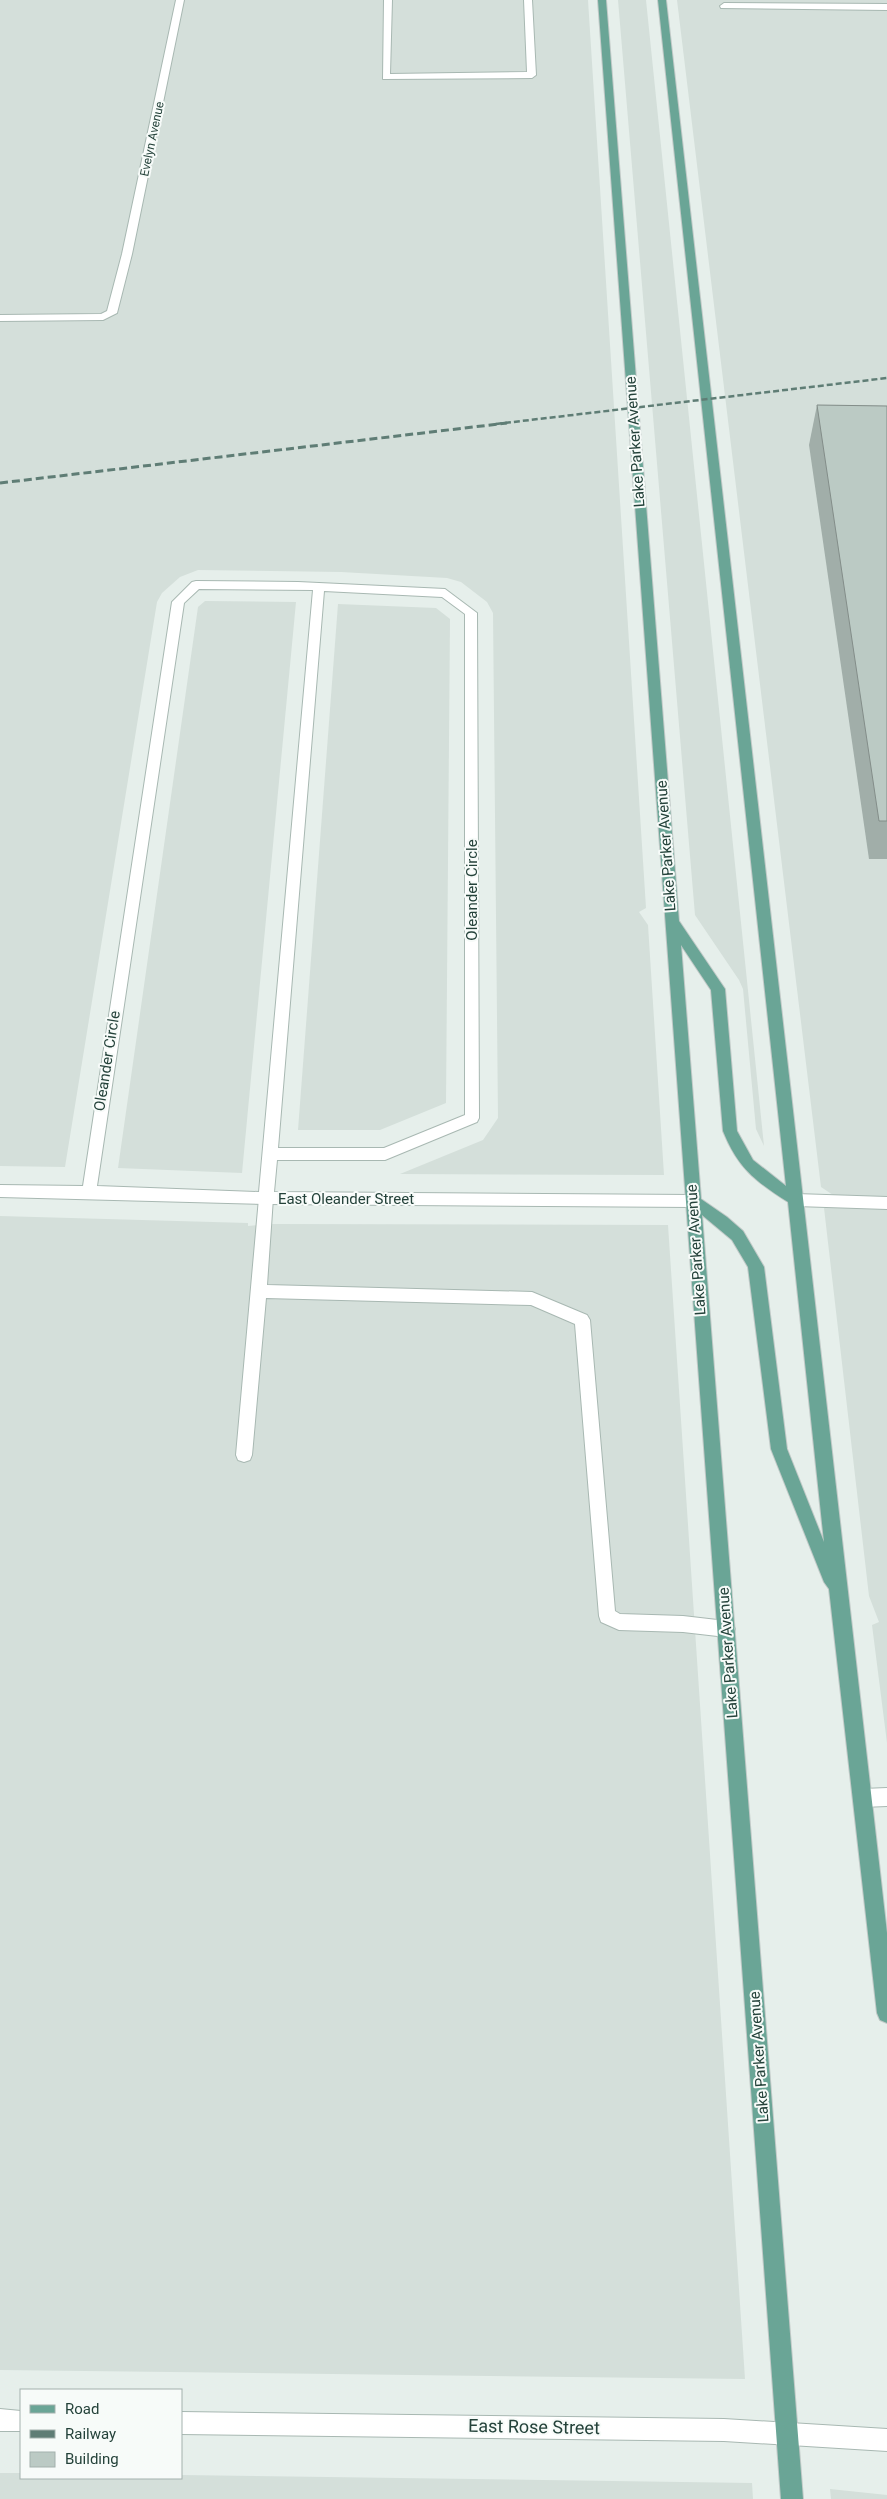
<svg xmlns="http://www.w3.org/2000/svg" width="887" height="2499" viewBox="0 0 887 2499" font-family="Roboto,sans-serif">
<rect width="100%" height="100%" fill="#e6efeb"/>
<g fill="#d4dfda">
<polygon points="0,0 588,0 646,908 639,912 648,925 664,1175 400,1174 483,1140 498,1118 493,613 487,602 461,582 447,578 341,572 198,570 180,577 162,593 157,602 65,1167 0,1166"/>
<polygon points="618,0 646,0 764,1146 756,1129 743,989 739,980 695,915"/>
<polygon points="677,0 887,0 887,1743 872,1625 879,1622 869,1596 824,1208 833,1195 821,1187"/>
<polygon points="205,601 296,602 242,1173 118,1168 198,607"/>
<polygon points="338,604 436,608 450,619 446,1103 380,1130 298,1130"/>
<polygon points="0,1216 248,1223 248,1226 273,1224 668,1225 745,2379 0,2370"/>
<polygon points="0,2473 21,2473 21,2478 181,2478 181,2475 752,2483 753,2499 0,2499"/>
<polygon points="830,2489 887,2495 887,2499 831,2499"/>
</g>
<g fill="none" stroke-linecap="round" stroke-linejoin="round">
<g stroke="#a8b8b2" stroke-width="2">
<g id="service">
<polygon points="176,0 184,0 132,254 117,313 103,320 0,321 0,315 101,314 107,311 122,254"/>
<polygon points="384,0 392,0 390,74 527,72 524,0 532,0 536,75 532,78 383,79"/>
<polygon points="724,3 887,4 887,10 721,8 720,6"/>
<polygon points="266,1192 271,1194 273,1198 267,1285 532,1292 587,1315 590,1320 615,1611 620,1614 683,1616 726,1621 732,1623 735,1629 732,1635 726,1637 683,1632 619,1630 601,1622 599,1616 575,1324 531,1305 266,1298 252,1455 250,1460 244,1462 238,1460 236,1455 259,1198 261,1194"/>
<polygon points="796,1194 887,1197 887,1209 796,1206 791,1204 789,1200 791,1196"/>
<polygon points="887,1788 887,1806 863,1807 857,1804 854,1798 857,1792 863,1789"/>
</g>
</g>
<g stroke="#a8b8b2" stroke-width="2">
<path id="minor" d="M 196,581 L 298,582 L 445,589 L 477,613 L 479,1118 L 477,1122 L 385,1160 L 277,1160 L 274,1192 L 692,1195 L 697,1197 L 699,1201 L 697,1205 L 692,1207 L 266,1204 L 0,1197 L 0,1185 L 83,1186 L 172,602 L 192,582 ZM 199,589 L 313,590 L 259,1192 L 97,1186 L 184,603 ZM 324,591 L 442,597 L 465,614 L 465,1115 L 384,1148 L 278,1148 Z"/>
</g>
<g stroke="#a8b8b2" stroke-width="2">
<g id="tertiary">
<polygon points="0,2409 21,2411 21,2431 0,2431"/>
<polygon points="181,2412 724,2419 887,2429 887,2451 724,2441 181,2434"/>
</g>
</g>
<g stroke="#c2cac8" stroke-width="2">
<path id="primary" d="M 598,0 L 606,0 L 679,921 L 725,989 L 737,1131 L 753,1160 L 786,1186 L 658,0 L 666,0 L 887,1933 L 887,2023 L 880,2020 L 877,2013 L 829,1589 L 824,1582 L 771,1449 L 748,1267 L 732,1240 L 702,1215 L 803,2499 L 781,2499 ZM 681,945 L 711,990 L 723,1131 C 738,1168 755,1181 788,1202 L 824,1542 L 787,1449 L 764,1267 L 743,1231 L 727,1217 L 701,1199 Z"/>
</g>
<use href="#service" fill="#fff" fill-rule="evenodd"/>
<use href="#minor" fill="#fff" fill-rule="evenodd"/>
<use href="#tertiary" fill="#fff" fill-rule="evenodd"/>
<use href="#primary" fill="#6aa596" fill-rule="evenodd"/>
<polyline stroke="#5f7d75" stroke-width="2.5" stroke-dasharray="6 3" stroke-linecap="butt" points="496,424 887,378"/>
<polyline stroke="#5f7d75" stroke-width="3" stroke-dasharray="8 4" stroke-linecap="butt" points="0,483 507,423"/>
</g>
<polygon fill="#a1aea9" points="817,405 887,406 887,859 869,859 809,445"/>
<polygon fill="#bbcac4" stroke="#838d89" points="817,405 887,406 887,821 879,821"/>
<g text-anchor="middle" stroke-width="4" stroke-linejoin="round" paint-order="stroke">
<g font-size="12" fill="#24423a" stroke="#f7fbf9">
<text transform="translate(152 139) rotate(-78)" y="4">Evelyn Avenue</text>
</g>
<g font-size="15" fill="#24423a" stroke="#f7fbf9">
<text transform="translate(635 442) rotate(-94)" y="5">Lake Parker Avenue</text>
<text transform="translate(666 846) rotate(-94)" y="5">Lake Parker Avenue</text>
<text transform="translate(472 890) rotate(-90)" y="5">Oleander Circle</text>
<text transform="translate(107 1061) rotate(-81)" y="5">Oleander Circle</text>
<text x="346" y="1204">East Oleander Street</text>
<text transform="translate(696 1250) rotate(-94)" y="5">Lake Parker Avenue</text>
<text transform="translate(728 1653) rotate(-94)" y="5">Lake Parker Avenue</text>
<text transform="translate(759 2057) rotate(-94)" y="5">Lake Parker Avenue</text>
</g>
<g font-size="18" fill="#24423a" stroke="#f7fbf9">
<text transform="translate(534 2427) rotate(1)" y="6">East Rose Street</text>
</g>
</g>
<rect x="20" y="2389" width="162" height="90" fill="#f7fbf9" stroke="#a3b1ad"/>
<rect x="30" y="2405" width="25" height="8" fill="#6aa596" stroke="#a3b1ad"/>
<text x="65" y="2414" font-size="15" fill="#24423a">Road</text>
<rect x="30" y="2430" width="25" height="8" fill="#5f7d75" stroke="#a3b1ad"/>
<text x="65" y="2439" font-size="15" fill="#24423a">Railway</text>
<rect x="30" y="2452" width="25" height="15" fill="#bbcac4" stroke="#a3b1ad"/>
<text x="65" y="2464" font-size="15" fill="#24423a">Building</text>
</svg>
